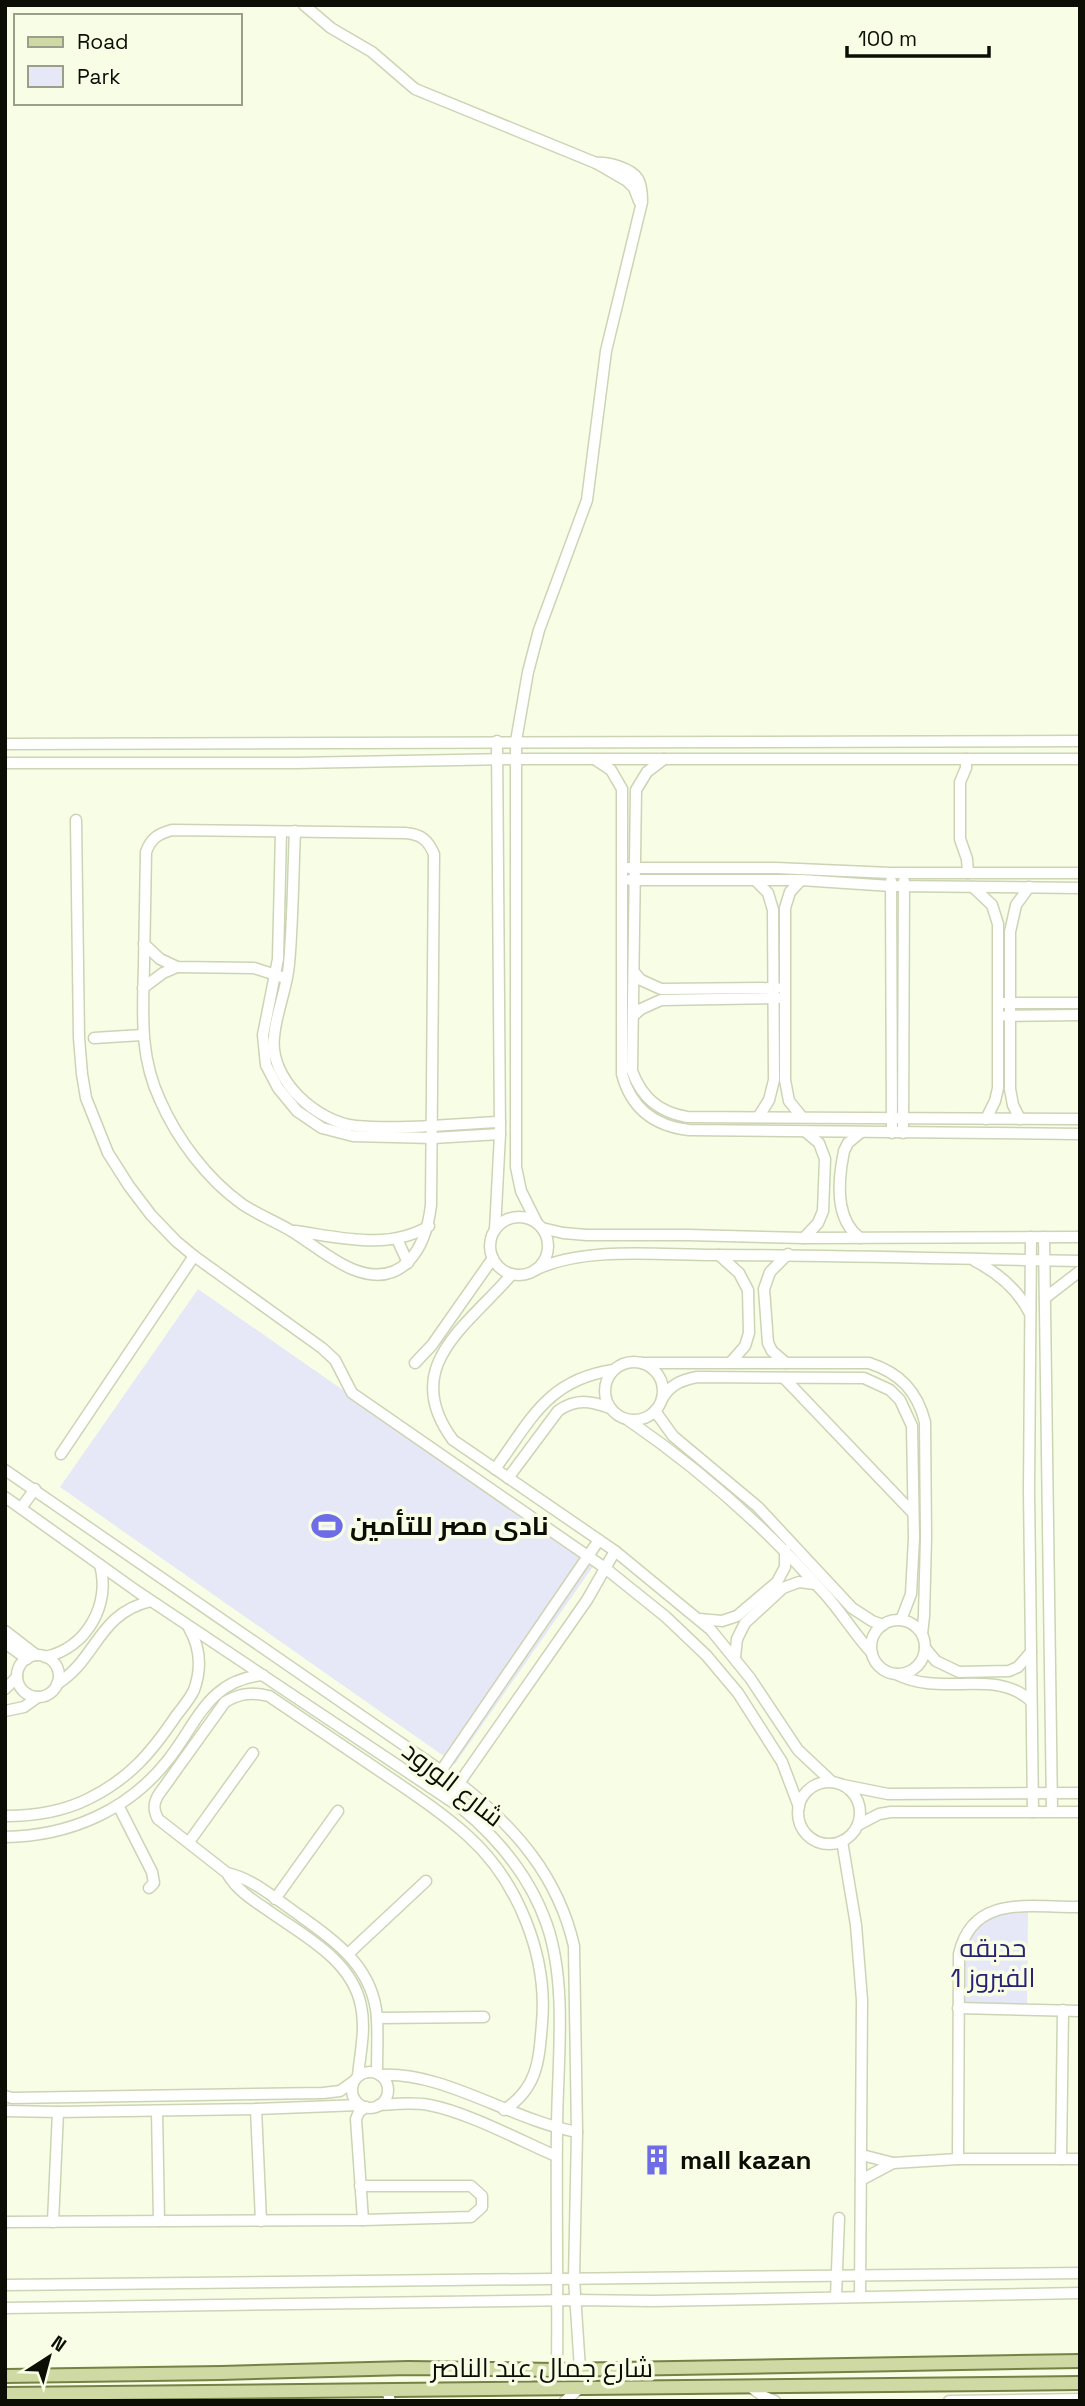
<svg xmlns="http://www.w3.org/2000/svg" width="1085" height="2406" viewBox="0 0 1085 2406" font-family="'Space Grotesk',Cairo,sans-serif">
<rect width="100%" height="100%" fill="#f8fee5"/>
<g fill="#e7e8f7">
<polygon points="198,1289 594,1565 455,1764 60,1487"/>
<polygon points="1028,1908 1027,2010 958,2008 963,1937 988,1912"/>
</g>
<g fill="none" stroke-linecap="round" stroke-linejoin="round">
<g stroke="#ccd4b5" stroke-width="13">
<g id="minor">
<polyline points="304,5 331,28 372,52 415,89 596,163 627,181 634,188 639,201"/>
<polyline points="5,744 1080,741"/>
<path d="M 664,759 L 647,772 L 636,790 L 632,1071 C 642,1098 659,1112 687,1117 L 1080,1119"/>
<polyline points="966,759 966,768 960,782 960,839 967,859 968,873"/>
<path d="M 596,760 L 611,770 L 622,789 L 622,1074 C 631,1108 654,1126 689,1130 L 1080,1134"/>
<polyline points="5,763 295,763 516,759 1080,759"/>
<polyline points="76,820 79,1038 82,1074 86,1098 108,1153 129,1186 151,1215 176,1241 194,1256 322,1348 335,1360 352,1393 605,1568 666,1617 706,1655 738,1693 782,1762 799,1807"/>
<path d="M 172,830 L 405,833 C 421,834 428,840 434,854 L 431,1205 C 426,1248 403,1290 352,1269 C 331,1260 312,1244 293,1232 C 277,1222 258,1215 242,1204 C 207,1179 177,1139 160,1100 C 139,1055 143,1013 144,964 C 145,927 145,890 146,852 C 151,838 158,834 172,830 Z"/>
<path d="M 295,831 C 293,876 293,920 289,964 C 287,989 276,1012 274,1037 C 269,1080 317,1122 356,1126 C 403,1130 453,1124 500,1122"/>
<polyline points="281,832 278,959 263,1035 266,1065 278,1088 297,1111 322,1128 353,1136 433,1138 500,1134"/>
<polyline points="629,868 776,868 891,873 1080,873"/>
<polyline points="630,880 801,880 891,886 1080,888"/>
<polyline points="755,880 768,893 773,910 774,1080 769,1100 759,1116"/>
<polyline points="801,880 790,892 785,908 785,1080 789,1101 802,1117"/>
<polyline points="891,881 892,1133"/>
<polyline points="973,887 992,905 998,924 998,1088 995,1101 986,1119"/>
<polyline points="144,944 160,959 177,967 254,968 282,977"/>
<polyline points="634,972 641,980 661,989 777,988"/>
<polyline points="143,988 163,973 177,967"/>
<polyline points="1003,1003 1080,1003"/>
<polyline points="633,1016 641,1009 661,1000 778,998"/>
<polyline points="1006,1016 1080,1015"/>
<polyline points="94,1038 142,1035"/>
<polyline points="1020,1119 1013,1105 1010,1089 1010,932 1016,905 1029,887"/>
<polyline points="903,1133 904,881"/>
<circle cx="519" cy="1246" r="29"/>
<path d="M 537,1223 L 521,1191 L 516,1167 L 516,741 L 528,672 L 539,630 L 587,500 L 606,351 L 642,202 C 642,195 642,186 638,179 C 631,168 608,162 596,163"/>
<polyline points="542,1228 563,1233 587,1235 688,1235 804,1238 1080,1237"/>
<polyline points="495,1230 500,1134 497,741"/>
<path d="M 295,1231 C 339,1237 388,1251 429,1226"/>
<polyline points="1031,1237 1029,1490 1033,1812"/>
<polyline points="1044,1237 1052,1811"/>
<polyline points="804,1238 818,1223 823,1211 825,1159 819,1143 807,1133"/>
<path d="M 860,1238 C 834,1219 838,1180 844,1151 L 848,1143 L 860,1133"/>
<polyline points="397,1239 408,1263"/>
<polyline points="719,1255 739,1273 748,1290 749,1333 745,1346 731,1362"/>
<path d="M 975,1261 C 998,1273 1017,1288 1029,1312"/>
<path d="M 535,1270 C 584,1246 659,1255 713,1255 C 835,1255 958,1259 1080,1261"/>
<path d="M 512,1274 C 469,1325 398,1366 453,1440 L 615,1551 L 711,1630 L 750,1678 L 798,1750 L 832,1782"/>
<polyline points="1045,1298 1080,1271"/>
<circle cx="634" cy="1391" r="29"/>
<polyline points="415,1363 432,1345 493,1258"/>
<path d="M 642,1363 L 869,1363 C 900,1373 917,1391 925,1422 L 926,1538 L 924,1616 L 922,1634"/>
<polyline points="786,1363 772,1351 768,1343 764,1289 770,1272 788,1254"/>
<polyline points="784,1378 913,1513"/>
<path d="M 662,1399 C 670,1385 681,1380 697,1377 L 864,1378 L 890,1390 L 900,1400 L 912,1426 L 914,1538 L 911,1594 L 901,1620"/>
<polyline points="655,1411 673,1436 758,1507 852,1608 872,1621 883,1625"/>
<path d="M 628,1420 C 701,1470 766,1528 825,1594 C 842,1613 855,1635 872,1653"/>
<polyline points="61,1454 194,1256"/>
<path d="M 495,1469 C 531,1420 547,1380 613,1370"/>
<path d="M 5,1470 L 459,1783 C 515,1827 558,1876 574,1946 L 577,2132 L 574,2279 L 580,2369"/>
<path d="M 508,1478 L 558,1411 C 576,1398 591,1401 610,1408"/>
<path d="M 5,1497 L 138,1592 L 460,1807 C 499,1839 530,1876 547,1925 C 568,1987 557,2065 557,2131 C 556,2210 558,2290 557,2370"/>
<polyline points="21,1508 35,1489"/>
<polyline points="699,1619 722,1621 737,1616 777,1582 785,1567 785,1550"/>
<circle cx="898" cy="1647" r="27"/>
<polyline points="5,1631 36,1655"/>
<polyline points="5,1643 27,1659"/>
<polyline points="925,1648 936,1661 959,1672 1009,1671 1018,1667 1031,1652"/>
<circle cx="38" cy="1676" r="21"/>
<path d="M 45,1657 C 87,1648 111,1604 100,1565"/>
<polyline points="735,1657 737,1639 745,1623 783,1588 799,1582 815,1584"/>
<path d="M 896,1674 C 943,1698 994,1667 1031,1701"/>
<path d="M 57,1684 C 98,1658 97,1614 151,1601"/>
<polyline points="5,1689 17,1677"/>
<polyline points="5,1711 24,1707 38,1697"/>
<circle cx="829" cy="1813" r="31"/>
<polyline points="843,1785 888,1794 1080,1793"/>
<polyline points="430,1787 599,1540"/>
<polyline points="448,1799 587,1600 615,1551"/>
<polyline points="119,1807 152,1872 154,1883 149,1888"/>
<path d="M 5,1816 C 34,1816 62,1812 88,1799 C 129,1779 151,1753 176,1716 C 182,1708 190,1699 194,1690 C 202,1668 200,1647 189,1628"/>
<polyline points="858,1825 879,1814 891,1812 1080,1812"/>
<path d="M 5,1837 C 69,1836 128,1811 168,1760 C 198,1722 208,1680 263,1675"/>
<polyline points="842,1841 856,1925 862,2000 860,2296"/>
<polyline points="189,1842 253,1753"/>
<path d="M 227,1873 C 251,1878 272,1896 292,1910 C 332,1939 374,1965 377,2019 C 378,2037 377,2055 377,2073"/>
<polyline points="275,1899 338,1811"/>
<polyline points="349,1953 426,1881"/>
<polyline points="958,2008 1080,2011"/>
<polyline points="377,2018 484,2017"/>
<circle cx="370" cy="2090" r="18"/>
<path d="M 380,2075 C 444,2071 511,2120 577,2132"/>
<path d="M 358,2076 C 360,2054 366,2029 361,2006 C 352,1959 302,1935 266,1909 C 251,1899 236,1889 227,1873 L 158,1819 C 153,1810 153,1803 159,1794 L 225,1702 C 240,1693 252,1692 269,1696 C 304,1720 339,1743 374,1767 C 406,1789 439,1810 468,1836 C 518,1881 548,1956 542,2023 C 539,2060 538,2088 504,2110"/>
<polyline points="5,2096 12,2098 323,2093 340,2091 354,2081"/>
<path d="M 379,2105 C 396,2104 412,2102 429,2105 C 467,2112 519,2140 556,2156"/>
<polyline points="256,2109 261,2221"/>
<polyline points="5,2111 58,2112 256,2109 360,2105"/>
<polyline points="157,2111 159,2221"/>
<polyline points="862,2155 893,2163 958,2159 1080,2159"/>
<path d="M 958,2159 L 959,1954 C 973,1893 1031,1908 1080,1907"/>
<polyline points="1061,2159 1063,2010"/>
<polyline points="861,2180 893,2163"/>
<polyline points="363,2220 356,2119 359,2112 366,2107"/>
<polyline points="5,2222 363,2220 471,2217 482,2207 482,2196 471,2186 360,2186"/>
<polyline points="53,2222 58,2112"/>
<polyline points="5,2285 1080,2273"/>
<polyline points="836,2297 839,2218"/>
<polyline points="5,2308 575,2300 652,2301 1080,2293"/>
<polyline points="749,2386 763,2396 775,2401"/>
<polyline points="387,2390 390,2401"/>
<polyline points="565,2401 580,2388"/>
<polyline points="949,2401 1080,2399"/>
</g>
</g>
<g stroke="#758245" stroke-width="16">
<g id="major">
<polyline points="5,2376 221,2373 408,2368 557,2370 1080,2361"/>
<polyline points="5,2394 1080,2383"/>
</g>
</g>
<use href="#minor" stroke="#fff" stroke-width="10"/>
<use href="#major" stroke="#ced9a4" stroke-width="12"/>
</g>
<defs>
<g id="stadium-bare" transform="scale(2.415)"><path d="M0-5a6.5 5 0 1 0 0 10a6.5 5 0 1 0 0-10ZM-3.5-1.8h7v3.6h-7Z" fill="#6e6ce6" stroke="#f8fee5" stroke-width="2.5" paint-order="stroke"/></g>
<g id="building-bare" transform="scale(2.415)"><path d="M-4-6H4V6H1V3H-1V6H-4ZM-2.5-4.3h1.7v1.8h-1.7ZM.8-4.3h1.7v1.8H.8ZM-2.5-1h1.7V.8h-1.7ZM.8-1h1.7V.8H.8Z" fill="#6e6ce6" stroke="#f8fee5" stroke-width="2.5" paint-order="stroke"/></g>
</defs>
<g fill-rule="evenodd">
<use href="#stadium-bare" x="327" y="1526"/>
<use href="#building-bare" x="657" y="2160"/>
</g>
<g text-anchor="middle" stroke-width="7" stroke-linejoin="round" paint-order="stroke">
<g font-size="26" font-weight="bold" fill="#0c0e05" stroke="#f8fee5" text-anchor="start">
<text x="350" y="1535">نادى مصر للتأمين</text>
<text x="680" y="2169">mall kazan</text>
</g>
<g font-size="26" fill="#0c0e05" stroke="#f8fee5">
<text transform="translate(453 1784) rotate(38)" y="9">شارع الورود</text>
<text x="542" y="2377">شارع جمال عبد الناصر</text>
</g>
<g font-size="26" fill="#2a2273" stroke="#f8fee5">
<text x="993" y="1957">حدبقه<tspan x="993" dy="30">الفيروز 1</tspan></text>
</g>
</g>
<rect width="1085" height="2406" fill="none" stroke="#0c0e05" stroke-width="14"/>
<rect x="14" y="14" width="228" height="91" fill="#f8fee5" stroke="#9a9e8b" stroke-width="2"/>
<rect x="28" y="37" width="35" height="10" fill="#ced9a4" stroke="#9a9e8b" stroke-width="2"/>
<text x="77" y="49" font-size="21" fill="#0c0e05">Road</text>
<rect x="28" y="66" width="35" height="21" fill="#e7e8f7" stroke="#9a9e8b" stroke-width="2"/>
<text x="77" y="84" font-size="21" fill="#0c0e05">Park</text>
<g transform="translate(49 2357) rotate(36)" stroke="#f8fee5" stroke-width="5" paint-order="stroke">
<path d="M0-5L12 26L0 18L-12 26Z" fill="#0c0e05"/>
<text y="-10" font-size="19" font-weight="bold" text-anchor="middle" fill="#0c0e05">N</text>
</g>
<path d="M847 46v10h142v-10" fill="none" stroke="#0c0e05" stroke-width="3.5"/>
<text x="858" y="46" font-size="21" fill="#0c0e05" stroke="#f8fee5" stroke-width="5" paint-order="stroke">100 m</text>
</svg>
